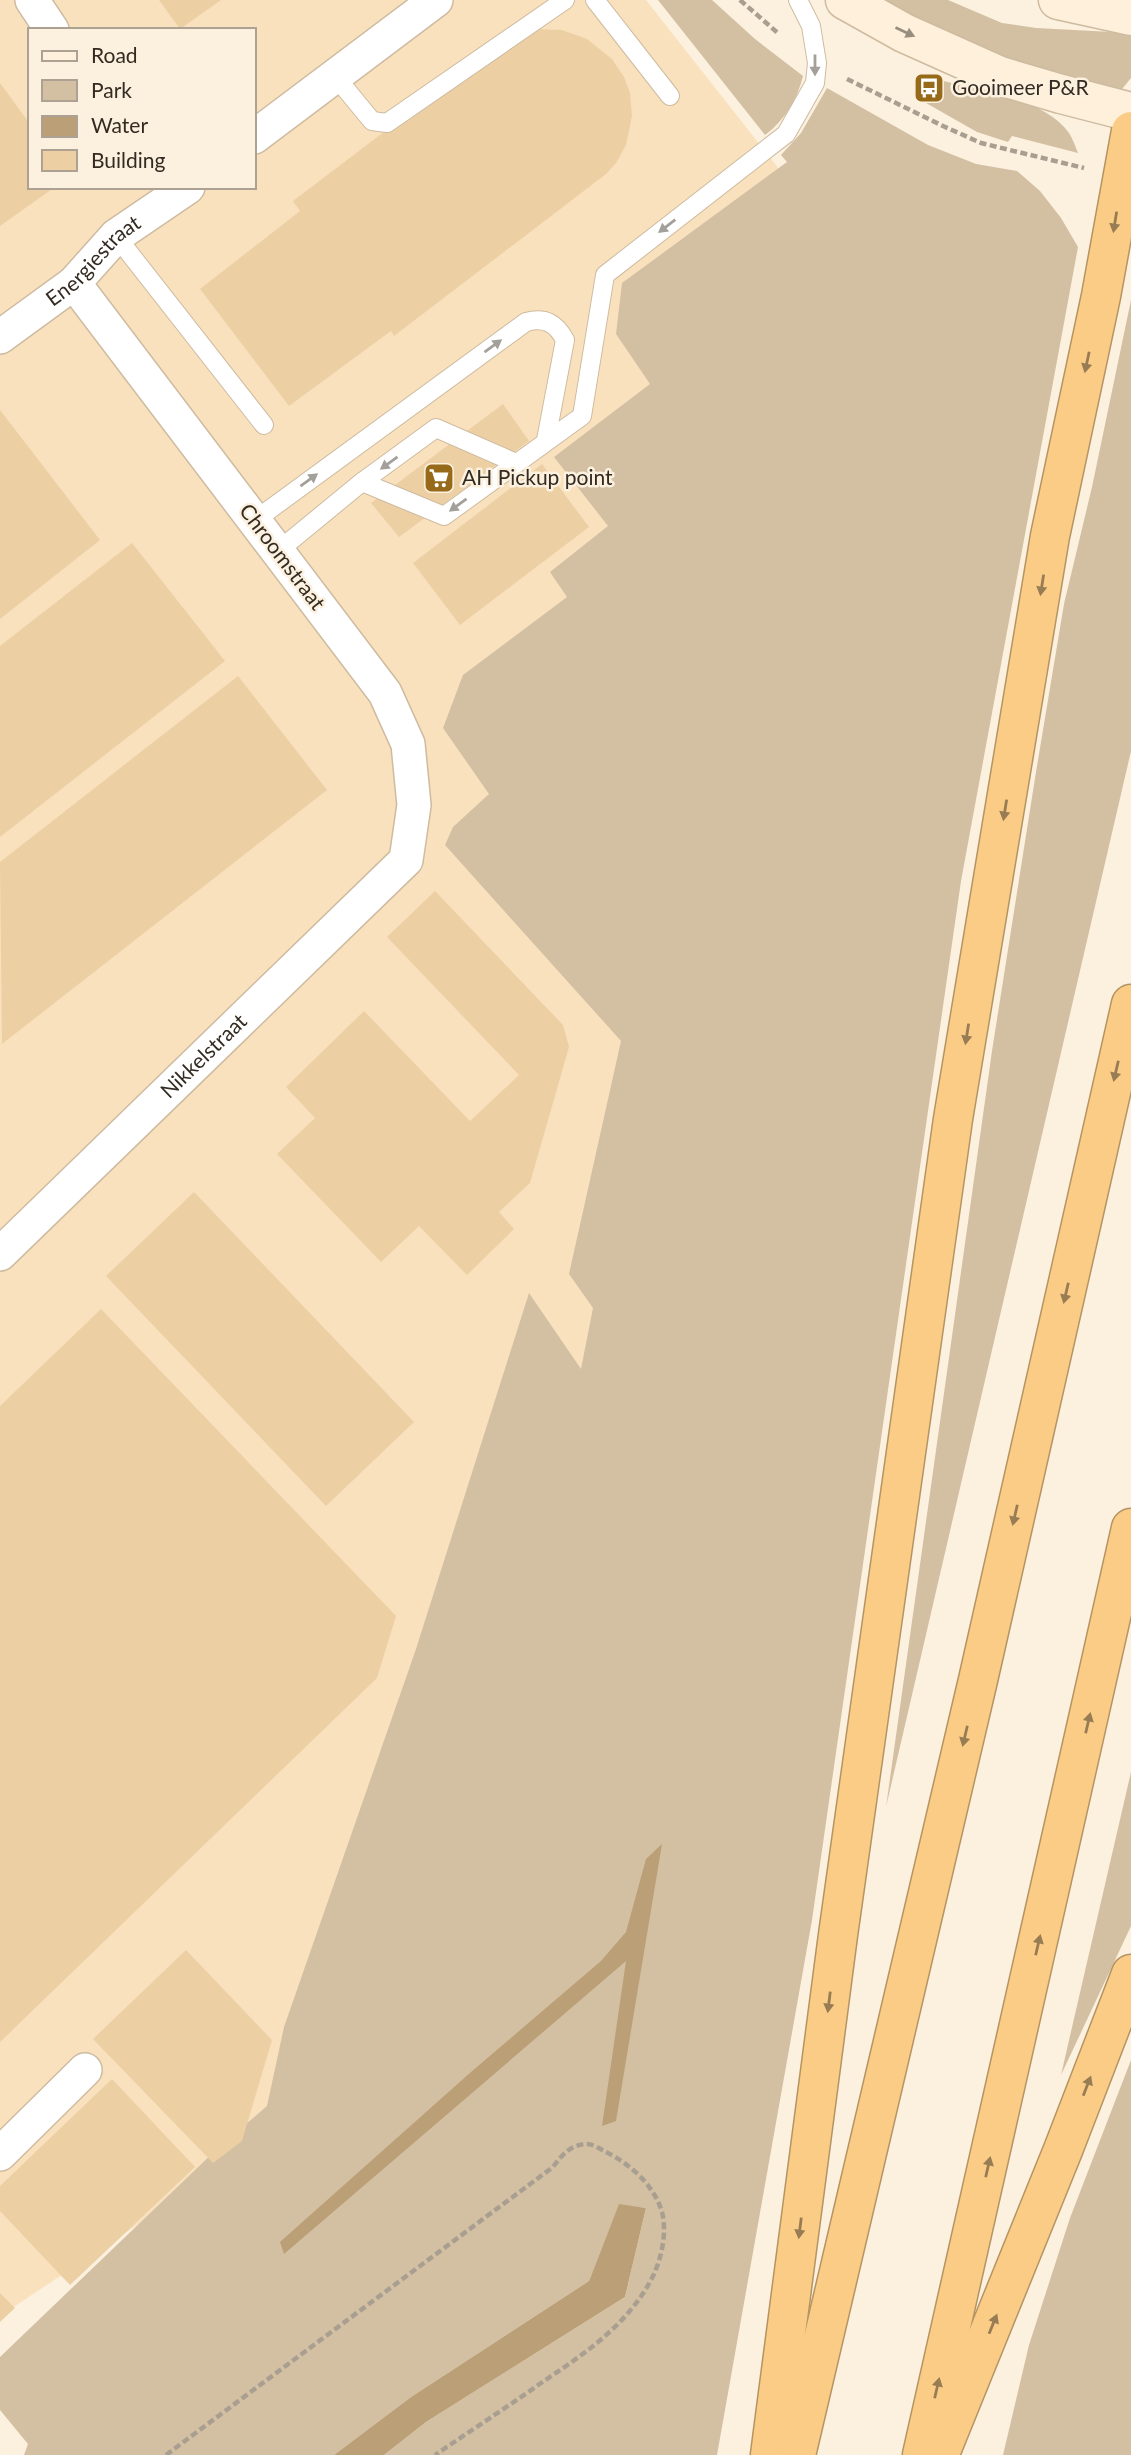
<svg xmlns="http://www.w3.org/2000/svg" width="1131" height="2455" viewBox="0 0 1131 2455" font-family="Lato,sans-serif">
<rect width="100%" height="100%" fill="#fcf0df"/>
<path fill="#f9e1be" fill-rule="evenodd" d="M 0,0 L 646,0 L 779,169 L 614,1909 L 0,2316 ZM 30,30 L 254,30 L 254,187 L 30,187 Z"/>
<g fill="#d3bfa2">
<path d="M 658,0 L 712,0 L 755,39 L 803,76 C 797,100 785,120 765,135 Z"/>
<polygon points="879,0 948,0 1002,23 1036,28 1131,33 1131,78 1118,94 989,53"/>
<path d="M 939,80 C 978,90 1044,98 1069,133 C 1073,139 1075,146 1078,153 L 1012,136 L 1008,142 L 977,132 L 926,103 Z"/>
<polygon points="827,88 928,145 976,164 1017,171 1040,191 1061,218 1078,247 961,881 812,1920 717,2455 384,2455 426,2422 625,2297 646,2208 619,2205 589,2281 411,2397 334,2455 24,2455 28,2444 0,2410 0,2357 217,2149 267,2106 284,2027 416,1649 529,1293 581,1369 593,1308 569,1274 621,1041 445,845 453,827 489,794 443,728 463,675 567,597 550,572 608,526 554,457 650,384 616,334 622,283 787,162 781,155 801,133"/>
<polygon points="1131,300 1131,751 886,1807 992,1051 1036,772 1064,604 1092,487"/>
<polygon points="1131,1772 1131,1926 1061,2075"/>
<polygon points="1131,2060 1131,2455 1003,2455 1029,2345 1070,2218"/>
</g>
<g fill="#bb9f76">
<polygon points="662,1844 616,2121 602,2126 626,1961 284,2254 280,2242 471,2072 601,1961 626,1932 646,1859"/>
<polygon points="619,2204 646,2208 625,2297 426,2422 384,2455 334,2455 411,2397 589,2281"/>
</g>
<g fill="#edcfa4">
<polygon points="159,0 221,0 180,29"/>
<polygon points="536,29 562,30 587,39 612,59 624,77 630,93 632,116 626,145 616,163 606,174 394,336 391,331 289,406 200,289 300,211 293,201 505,40"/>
<polygon points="0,83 30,124 30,187 55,187 0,226"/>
<polygon points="503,404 529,441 399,537 371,503"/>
<polygon points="0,410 100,540 0,619"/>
<polygon points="542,464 589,527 460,625 413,563"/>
<polygon points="132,543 225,661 0,837 0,646"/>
<polygon points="238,676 327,790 2,1044 0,862"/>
<polygon points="435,891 563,1025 569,1047 530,1183 499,1212 514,1229 467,1275 419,1226 381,1262 277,1154 315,1118 286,1087 364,1011 470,1121 519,1075 387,937"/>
<polygon points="194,1192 414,1422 326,1506 106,1276"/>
<polygon points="101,1309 396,1616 377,1678 0,2042 0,1406"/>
<polygon points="186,1950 272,2040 242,2141 213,2163 93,2039"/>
<polygon points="112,2079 195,2167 70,2285 0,2211 0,2186"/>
<polygon points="0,2293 15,2308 0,2322"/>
</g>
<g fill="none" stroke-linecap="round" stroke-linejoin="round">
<g stroke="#cebba0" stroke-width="20">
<g id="lane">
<polyline points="595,0 670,96"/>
<polyline points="335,76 372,121 387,123 565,0"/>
<polyline points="116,236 264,425"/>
<polyline points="362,482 436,428 516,463"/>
<path d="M 254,521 L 526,322 C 545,317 556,323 565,340 L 546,440"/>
<polyline points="278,551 362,482 444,516 582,416 605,275 786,134 815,83 817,63 811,26 798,0"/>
</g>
</g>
<g stroke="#cebba0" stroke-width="36">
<g id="street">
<polyline points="32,0 52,30"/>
<polyline points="254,137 436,0"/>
<path id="s1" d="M 0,337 L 74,283 L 116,236 L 188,187"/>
<path id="s2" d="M 0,1254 L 406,860 L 414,805 L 408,744 L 385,693 L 74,283"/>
<polyline points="0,2154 85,2070"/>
</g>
</g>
<g stroke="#cebba0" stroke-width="41">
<g id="secondary">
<polyline points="845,0 904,33 1000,76 1061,94 1131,112"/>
<polyline points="1058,0 1131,16"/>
</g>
</g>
<g stroke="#b59463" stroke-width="41">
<g id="highway">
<polyline points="943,2446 1063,2150 1131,1974"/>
<polyline points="770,2455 838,1935 953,1119 1050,536 1101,296 1131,131"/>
<polyline points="796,2455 978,1680 1131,1004"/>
<polyline points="922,2455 1131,1528"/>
</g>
</g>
<g stroke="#a99f91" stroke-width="4.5" stroke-dasharray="7 3.5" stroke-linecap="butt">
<polyline points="740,0 779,34"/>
<polyline points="847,79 943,126 981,143 1084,168"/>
<path d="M 166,2455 L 553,2167 C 562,2155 571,2144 587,2144 C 593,2144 600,2149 606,2152 C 630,2164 654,2185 662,2212 C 667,2232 662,2256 654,2274 C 630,2324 584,2354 541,2383 C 506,2408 470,2431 435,2455"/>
</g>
<use href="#lane" stroke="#fff" stroke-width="18"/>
<use href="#street" stroke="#fff" stroke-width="33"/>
<use href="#secondary" stroke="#fef0db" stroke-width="38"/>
<use href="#highway" stroke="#fbcc86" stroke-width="38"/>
</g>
<defs><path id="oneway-solid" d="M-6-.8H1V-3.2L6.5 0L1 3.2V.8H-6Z" transform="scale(1.75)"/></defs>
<use fill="#988e7e" href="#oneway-solid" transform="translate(905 32) rotate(25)"/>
<g fill="#a3a09b">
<use href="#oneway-solid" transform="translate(815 65) rotate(90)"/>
<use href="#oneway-solid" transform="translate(667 226) rotate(142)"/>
<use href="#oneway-solid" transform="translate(493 346) rotate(-36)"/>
<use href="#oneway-solid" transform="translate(389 463) rotate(144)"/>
<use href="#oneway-solid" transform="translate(309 480) rotate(-36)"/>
<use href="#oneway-solid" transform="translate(458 505) rotate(144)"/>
</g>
<g fill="#977c54">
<use href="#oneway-solid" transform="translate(1115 222) rotate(99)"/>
<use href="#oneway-solid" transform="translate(1087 362) rotate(102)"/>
<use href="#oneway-solid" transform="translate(1042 585) rotate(99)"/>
<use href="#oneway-solid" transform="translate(1005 810) rotate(99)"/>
<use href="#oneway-solid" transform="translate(967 1034) rotate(99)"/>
<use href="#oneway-solid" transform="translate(1116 1071) rotate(103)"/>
<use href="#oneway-solid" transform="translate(1066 1293) rotate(103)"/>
<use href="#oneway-solid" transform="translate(1015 1515) rotate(103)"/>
<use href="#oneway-solid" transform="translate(1088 1723) rotate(-77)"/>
<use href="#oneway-solid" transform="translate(965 1736) rotate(103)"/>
<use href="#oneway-solid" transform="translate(1038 1945) rotate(-77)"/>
<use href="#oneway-solid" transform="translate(829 2002) rotate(97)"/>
<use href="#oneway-solid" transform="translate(1087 2086) rotate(-69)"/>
<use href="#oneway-solid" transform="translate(988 2167) rotate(-77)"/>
<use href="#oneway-solid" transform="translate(800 2228) rotate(97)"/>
<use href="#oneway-solid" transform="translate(993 2324) rotate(-68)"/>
<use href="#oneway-solid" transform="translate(937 2388) rotate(-77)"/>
</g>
<defs>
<g id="bus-square" transform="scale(1.575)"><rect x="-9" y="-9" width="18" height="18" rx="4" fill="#976a19" stroke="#fcf0df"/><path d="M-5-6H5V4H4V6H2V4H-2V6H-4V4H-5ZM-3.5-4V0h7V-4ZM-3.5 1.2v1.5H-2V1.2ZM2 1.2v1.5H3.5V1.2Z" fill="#fff"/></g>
<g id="supermarket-square" transform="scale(1.575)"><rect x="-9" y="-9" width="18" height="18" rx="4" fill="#976a19" stroke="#fcf0df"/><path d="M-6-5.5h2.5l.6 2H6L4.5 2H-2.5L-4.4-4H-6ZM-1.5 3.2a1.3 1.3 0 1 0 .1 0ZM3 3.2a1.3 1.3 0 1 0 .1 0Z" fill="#fff"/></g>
</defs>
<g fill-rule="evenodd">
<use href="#bus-square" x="929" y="88"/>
<use href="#supermarket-square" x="439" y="478"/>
</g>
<g text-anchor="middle" stroke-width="5" stroke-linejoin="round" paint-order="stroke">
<g font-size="21" fill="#332b21" stroke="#fcf0df" text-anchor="start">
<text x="952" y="95">Gooimeer P&amp;R</text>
<text x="462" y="485">AH Pickup point</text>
</g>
<g font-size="21" fill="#332b21" stroke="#fcf0df">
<text dy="7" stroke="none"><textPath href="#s1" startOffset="121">Energiestraat</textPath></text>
<text transform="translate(282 557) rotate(53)" y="7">Chroomstraat</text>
<text dy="7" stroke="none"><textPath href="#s2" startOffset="284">Nikkelstraat</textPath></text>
</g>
</g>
<rect x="28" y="28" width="228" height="161" fill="#fcf0df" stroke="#aca193" stroke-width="2"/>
<rect x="42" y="51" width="35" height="10" fill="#fef0db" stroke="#aca193" stroke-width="2"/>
<text x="91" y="63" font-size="21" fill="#332b21">Road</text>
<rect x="42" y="80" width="35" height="21" fill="#d3bfa2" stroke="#aca193" stroke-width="2"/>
<text x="91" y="98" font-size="21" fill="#332b21">Park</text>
<rect x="42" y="116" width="35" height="21" fill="#bb9f76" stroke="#aca193" stroke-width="2"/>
<text x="91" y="133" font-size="21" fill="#332b21">Water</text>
<rect x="42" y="150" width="35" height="21" fill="#edcfa4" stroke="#aca193" stroke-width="2"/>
<text x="91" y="168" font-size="21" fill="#332b21">Building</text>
</svg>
